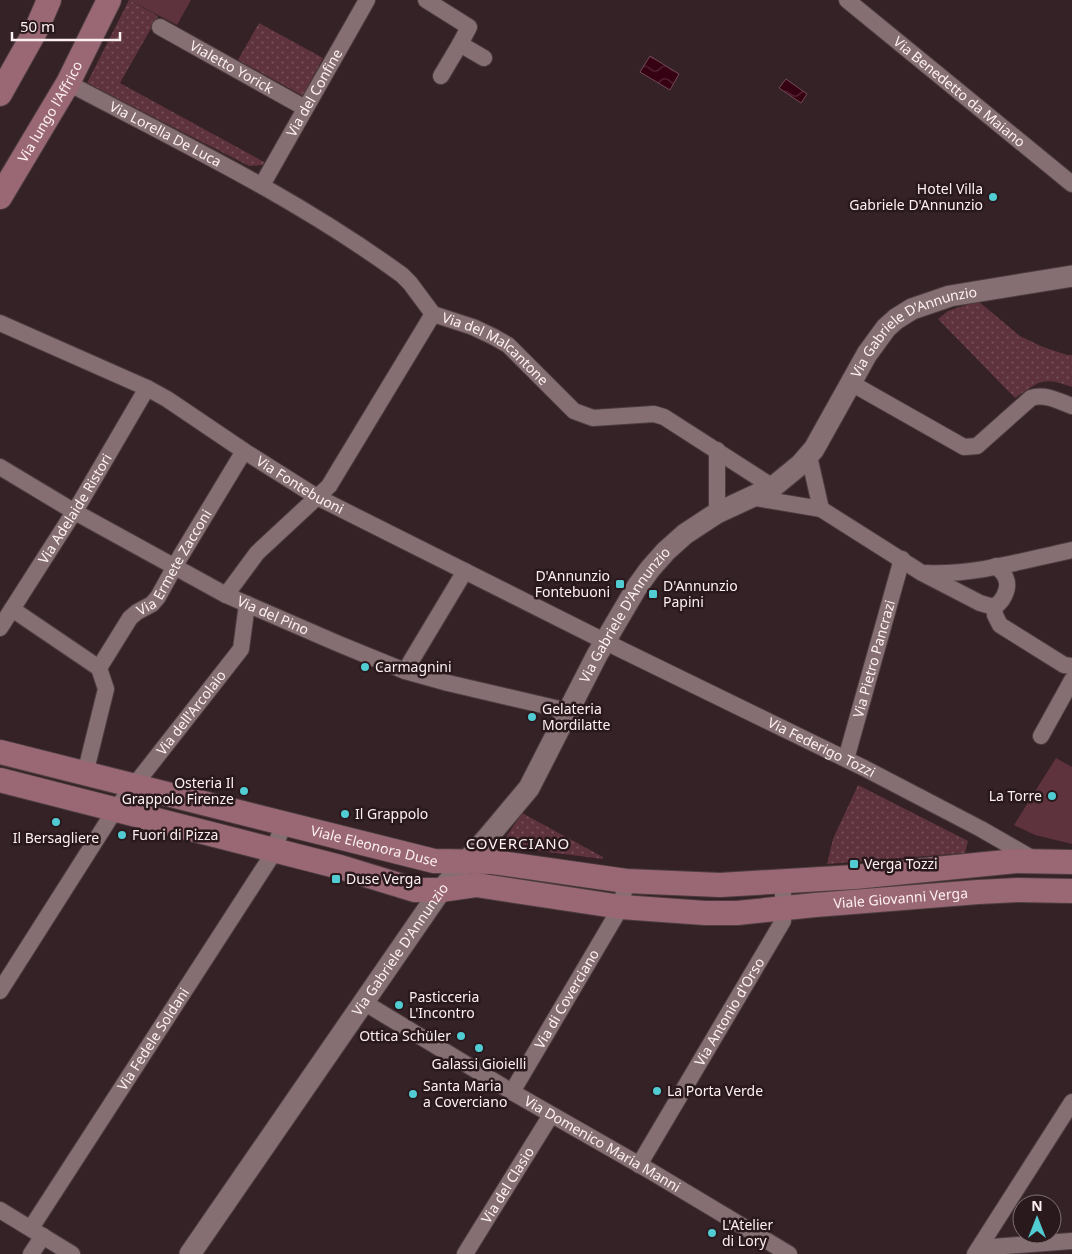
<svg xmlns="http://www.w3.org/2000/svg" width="1072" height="1254" viewBox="0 0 1072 1254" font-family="'Noto Sans',sans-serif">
<defs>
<pattern id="park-dots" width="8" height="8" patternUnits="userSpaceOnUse" patternTransform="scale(1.25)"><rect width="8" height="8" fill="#5e333d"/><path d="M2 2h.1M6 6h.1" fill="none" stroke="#76515a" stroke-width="1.8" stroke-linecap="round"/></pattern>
<pattern id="water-waves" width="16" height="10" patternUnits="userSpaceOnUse" patternTransform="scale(1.25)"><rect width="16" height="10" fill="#360113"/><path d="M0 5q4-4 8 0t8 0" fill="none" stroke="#542636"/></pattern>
</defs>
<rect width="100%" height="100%" fill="#342226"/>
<g fill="#5e333d">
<polygon points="129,0 191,0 177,25"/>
<polygon points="1056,758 1072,767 1072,844 1035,835 1014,825"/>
</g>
<g fill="url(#park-dots)">
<polygon points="129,0 158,16 120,83 264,162 263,165 249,166 87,83"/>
<polygon points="259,23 323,58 303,96 238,60"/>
<path d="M 978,301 L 1020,336 L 1043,347 L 1067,355 L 1072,355 L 1072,387 C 1042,376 1040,381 1015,398 L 938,319 L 948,311 Z"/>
<polygon points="858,785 968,841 965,853 827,864 833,839"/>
<polygon points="522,813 603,857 603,859 500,846"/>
</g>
<g fill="url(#water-waves)" stroke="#724956">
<polygon points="650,56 679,74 670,90 640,72"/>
<polygon points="786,79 807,94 801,103 779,88"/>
</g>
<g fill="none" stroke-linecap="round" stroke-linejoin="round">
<g stroke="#4d3d41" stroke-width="18">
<g id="minor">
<polyline points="426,0 469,27 460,44 484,58"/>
<path id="s1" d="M 847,0 L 1072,184"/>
<path id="s2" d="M 160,27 L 305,108"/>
<polyline points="441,76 460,44"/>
<path id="s3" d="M 68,83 C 182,143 298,199 402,275 L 410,283 L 433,314 L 473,327 L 494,337 L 508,345 L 574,411 L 593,418 L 654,414 L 664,417 L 773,487"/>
<path id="s4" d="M 262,185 L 367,0"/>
<path id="s5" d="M 0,323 L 147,388 L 167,399 L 244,451 L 317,497 L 622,650 L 864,768 L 981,829 L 1035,860"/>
<path d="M 851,383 L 964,447 L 977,446 L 1031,398 C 1044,393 1059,401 1072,406"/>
<polyline points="717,450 717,513"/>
<polyline points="809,456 821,509"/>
<path id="s6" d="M 0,467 L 75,512 L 226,595 L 339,644 L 405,671 L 448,683 L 568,711"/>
<path d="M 750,497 L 821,509 L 922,573 L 980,603 C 984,604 989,606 993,606 C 1002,605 1010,588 1006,579 C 1005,574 1000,570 996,566"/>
<path d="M 927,573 C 976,575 1025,560 1072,550"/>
<polyline points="226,595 257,553 329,486 433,314"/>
<polyline points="994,606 995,615 1000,625 1064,665 1072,666"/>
<polyline points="12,609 99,668"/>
<path id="s7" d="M 0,628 L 81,501 L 147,388"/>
<polyline points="405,671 465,571"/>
<polyline points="1041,736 1072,680"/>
<path id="s8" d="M 846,759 L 902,559"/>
<path id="s9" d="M 85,774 L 106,689 L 99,668 L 130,618 L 137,612 L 152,604 L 158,597 L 180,557 L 244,451"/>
<path id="s10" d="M 0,991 L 115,810 L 241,649 L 247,604"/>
<path id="s11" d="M 365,1003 L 512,1092 L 652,1172 L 789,1254"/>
<path id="s12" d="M 512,1092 L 621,907 L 626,881"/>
<path id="s13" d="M 639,1165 L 783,921 L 783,882"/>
<polyline points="0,1210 72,1254"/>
<path id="s14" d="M 31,1228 L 269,860 L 284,824"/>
<polyline points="979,1248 1072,1241"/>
<polyline points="31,1254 43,1236"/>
<path id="s15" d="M 465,1254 L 551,1115"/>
<polyline points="975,1254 1072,1102"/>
</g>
</g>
<g stroke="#4d3d41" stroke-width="23">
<g id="tertiary">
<path id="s16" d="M 190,1254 L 441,890 L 488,837 L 529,788 L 597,655 L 637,587 L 650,569 L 666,551 L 685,534 L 717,513 L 773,487 L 801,464 L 814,449 L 867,354 L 886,328 L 896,319 L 912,309 L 950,296 L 1072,276"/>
</g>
</g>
<g stroke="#4d3d41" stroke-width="26">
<g id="secondary">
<polyline points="0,94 37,28 49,0"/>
<path id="s17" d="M 0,197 L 68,83 L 109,0"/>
<path id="s18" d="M 0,752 L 434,861 L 493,862 L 626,881 L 720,885 L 855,877 L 1016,861 L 1072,862"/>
<path id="s19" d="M 0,780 L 340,867 L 415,890 L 441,890 L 476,885 L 621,907 L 705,913 L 737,913 L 815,905 L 978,892 L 1018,890 L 1072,891"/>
</g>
</g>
<use href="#minor" stroke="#856f73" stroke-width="16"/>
<use href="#tertiary" stroke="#856f73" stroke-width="21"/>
<use href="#secondary" stroke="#9a6874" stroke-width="24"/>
</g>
<g fill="#51ccd2" stroke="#2a191c" stroke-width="2">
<circle cx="993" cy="197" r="5"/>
<rect x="615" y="579" width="10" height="10" rx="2.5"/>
<rect x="648" y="589" width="10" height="10" rx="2.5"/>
<circle cx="365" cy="667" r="5"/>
<circle cx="532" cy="717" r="5"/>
<circle cx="244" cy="791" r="5"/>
<circle cx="1052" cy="796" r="5"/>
<circle cx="345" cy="814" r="5"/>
<circle cx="56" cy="822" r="5"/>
<circle cx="122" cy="835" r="5"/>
<rect x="849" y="859" width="10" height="10" rx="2.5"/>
<rect x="331" y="874" width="10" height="10" rx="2.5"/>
<circle cx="399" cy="1005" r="5"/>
<circle cx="461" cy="1036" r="5"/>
<circle cx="479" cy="1048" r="5"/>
<circle cx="657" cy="1091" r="5"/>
<circle cx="413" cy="1094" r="5"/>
<circle cx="712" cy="1233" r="5"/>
</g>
<g text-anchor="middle" stroke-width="5" stroke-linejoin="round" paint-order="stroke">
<g font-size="14" fill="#fdf0f2" stroke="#2a191c">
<text dy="5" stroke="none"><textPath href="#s2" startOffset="82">Vialetto Yorick</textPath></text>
<text dy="5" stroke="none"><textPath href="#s4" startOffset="106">Via del Confine</textPath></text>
<text dy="5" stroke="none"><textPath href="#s1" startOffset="145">Via Benedetto da Maiano</textPath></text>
<text dy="5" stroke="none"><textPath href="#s17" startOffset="99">Via lungo l'Affrico</textPath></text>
<text dy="5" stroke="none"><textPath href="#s3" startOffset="110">Via Lorella De Luca</textPath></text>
<text dy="5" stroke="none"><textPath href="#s16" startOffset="1195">Via Gabriele D'Annunzio</textPath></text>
<text dy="5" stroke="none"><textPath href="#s3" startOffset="508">Via del Malcantone</textPath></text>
<text dy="5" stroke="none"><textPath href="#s5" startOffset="342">Via Fontebuoni</textPath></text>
<text dy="5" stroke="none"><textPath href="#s7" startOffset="141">Via Adelaide Ristori</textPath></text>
<text dy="5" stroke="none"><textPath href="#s9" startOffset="241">Via Ermete Zacconi</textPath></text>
<text dy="5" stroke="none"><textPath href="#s6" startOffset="311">Via del Pino</textPath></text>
<text dy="5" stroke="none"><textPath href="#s16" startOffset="775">Via Gabriele D'Annunzio</textPath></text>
<text dy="5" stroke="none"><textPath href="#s8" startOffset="104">Via Pietro Pancrazi</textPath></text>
<text dy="5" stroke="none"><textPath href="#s10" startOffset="338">Via dell'Arcolaio</textPath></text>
<text dy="5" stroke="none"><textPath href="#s5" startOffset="926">Via Federigo Tozzi</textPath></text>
<text dy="5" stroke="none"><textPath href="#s18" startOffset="386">Viale Eleonora Duse</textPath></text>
<text dy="5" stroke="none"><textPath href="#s19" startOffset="918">Viale Giovanni Verga</textPath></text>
<text dy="5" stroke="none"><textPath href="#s16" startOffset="370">Via Gabriele D'Annunzio</textPath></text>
<text dy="5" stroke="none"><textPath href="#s12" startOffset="108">Via di Coverciano</textPath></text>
<text dy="5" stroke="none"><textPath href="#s13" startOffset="178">Via Antonio d'Orso</textPath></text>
<text dy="5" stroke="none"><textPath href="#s14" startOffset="225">Via Fedele Soldani</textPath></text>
<text dy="5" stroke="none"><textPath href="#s11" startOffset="276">Via Domenico Maria Manni</textPath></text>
<text dy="5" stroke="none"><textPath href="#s15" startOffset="81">Via del Clasio</textPath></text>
</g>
<g font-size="14" fill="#fdf0f2" stroke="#2a191c" text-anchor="start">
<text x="983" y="194" text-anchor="end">Hotel Villa<tspan x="983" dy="16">Gabriele D'Annunzio</tspan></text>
<text x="610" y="581" text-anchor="end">D'Annunzio<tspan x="610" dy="16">Fontebuoni</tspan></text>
<text x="663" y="591">D'Annunzio<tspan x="663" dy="16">Papini</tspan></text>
<text x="375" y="672">Carmagnini</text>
<text x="542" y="714">Gelateria<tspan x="542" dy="16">Mordilatte</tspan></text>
<text x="234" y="788" text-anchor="end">Osteria Il<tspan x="234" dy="16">Grappolo Firenze</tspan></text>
<text x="1042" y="801" text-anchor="end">La Torre</text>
<text x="355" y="819">Il Grappolo</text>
<text x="132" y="840">Fuori di Pizza</text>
<text x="56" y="843" text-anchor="middle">Il Bersagliere</text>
<text x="864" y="869">Verga Tozzi</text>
<text x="346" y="884">Duse Verga</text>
<text x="409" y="1002">Pasticceria<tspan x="409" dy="16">L'Incontro</tspan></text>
<text x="451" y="1041" text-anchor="end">Ottica Schüler</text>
<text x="479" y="1069" text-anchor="middle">Galassi Gioielli</text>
<text x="423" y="1091">Santa Maria<tspan x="423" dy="16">a Coverciano</tspan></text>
<text x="667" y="1096">La Porta Verde</text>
<text x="722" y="1230">L'Atelier<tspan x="722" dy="16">di Lory</tspan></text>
</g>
<g font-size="15" letter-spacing="1" fill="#fdf0f2" stroke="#2a191c">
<text x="518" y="849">COVERCIANO</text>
</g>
</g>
<g transform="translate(1037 1219)"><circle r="24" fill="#2a191c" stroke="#7e6f72"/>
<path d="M0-4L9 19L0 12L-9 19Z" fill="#51ccd2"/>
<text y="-8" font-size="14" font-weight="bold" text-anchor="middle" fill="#fdf0f2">N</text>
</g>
<path d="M12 32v8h108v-8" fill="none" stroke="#fdf0f2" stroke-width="2.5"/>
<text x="20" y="32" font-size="15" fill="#fdf0f2" stroke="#2a191c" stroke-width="4" paint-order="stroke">50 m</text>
</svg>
